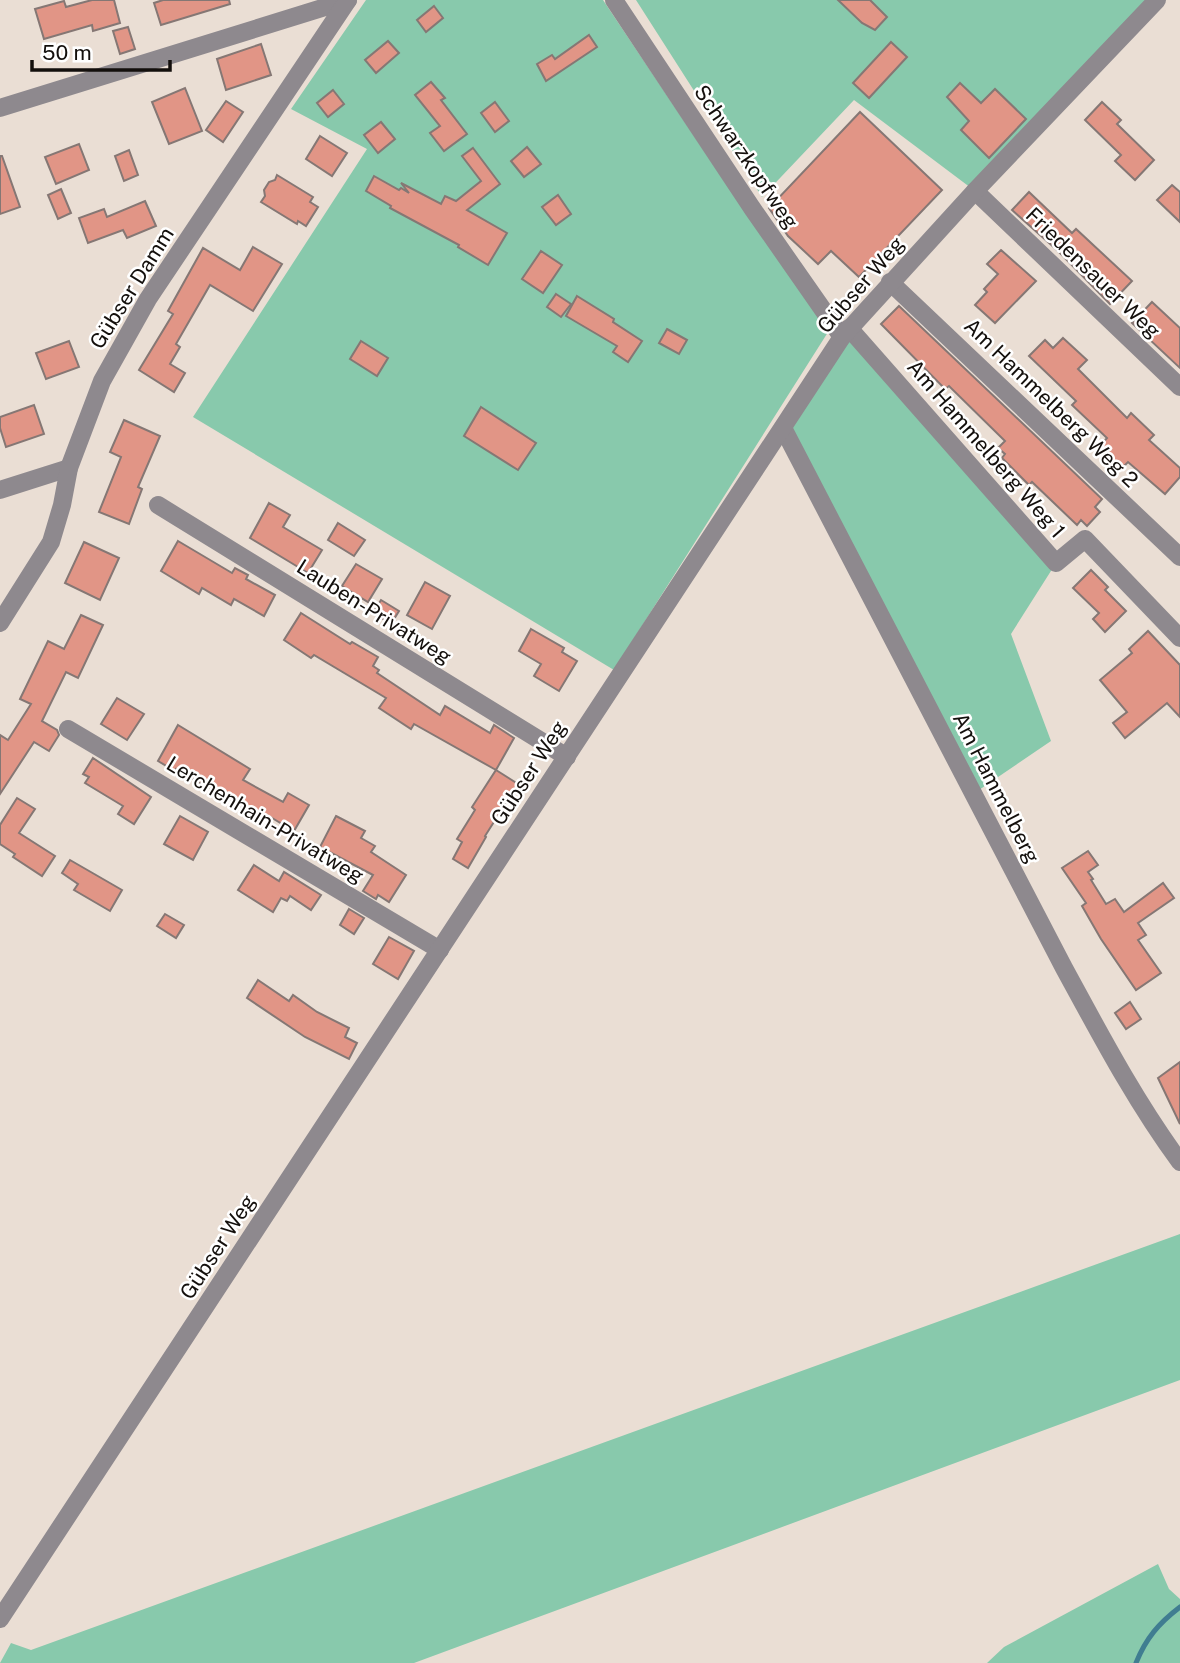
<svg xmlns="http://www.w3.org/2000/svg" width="1180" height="1663" viewBox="0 0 1180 1663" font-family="'Public Sans',sans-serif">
<rect width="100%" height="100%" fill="#eaded4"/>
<g fill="#88c9ac">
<polygon points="366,0 603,0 747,215 830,329 614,670 193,417 367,149 291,109"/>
<polygon points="636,0 1157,0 975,191 854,100 762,197"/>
<polygon points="849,328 1056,563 1011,634 1051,741 973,794 783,428"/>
<polygon points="1180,1234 1180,1380 414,1663 0,1663 11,1643 31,1650"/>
<polygon points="1158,1564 1169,1589 1180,1599 1180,1663 987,1663 1004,1647"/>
</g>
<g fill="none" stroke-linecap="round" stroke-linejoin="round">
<path stroke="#407d91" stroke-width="5" d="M 1136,1663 C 1146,1638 1159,1623 1180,1607"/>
</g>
<g fill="#e19586" stroke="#857774" stroke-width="2">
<polygon points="92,0 114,0 120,23 93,31 92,25 44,39 35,9 64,1 66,7"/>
<polygon points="163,0 229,0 230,4 161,25 154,3"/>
<polygon points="838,0 870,0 887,17 875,30 862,23"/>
<polygon points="434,6 443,18 426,32 417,20"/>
<polygon points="128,27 135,49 120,54 113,31"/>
<polygon points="589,35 597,47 546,81 537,64 552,55 555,59"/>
<polygon points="388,41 399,53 376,73 365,60"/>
<polygon points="891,42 907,57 869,98 853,83"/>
<polygon points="261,44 271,75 226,90 217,59"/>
<polygon points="431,82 445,98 441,100 467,134 444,151 430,133 440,126 415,95"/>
<polygon points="960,83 981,103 995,89 1026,119 989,158 961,130 969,121 947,97"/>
<polygon points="185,88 202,131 169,144 152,102"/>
<polygon points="333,90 344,104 328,117 317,103"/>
<polygon points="226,101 243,112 223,142 206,130"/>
<polygon points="495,102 509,121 495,132 481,113"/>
<polygon points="1102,102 1121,120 1117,124 1154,160 1135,180 1115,161 1121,155 1085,120"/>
<polygon points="860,112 942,190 859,277 831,251 818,264 788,236 769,208"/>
<polygon points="381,122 395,139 378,153 364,135"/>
<polygon points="320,136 347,153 332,176 306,159"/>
<polygon points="79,144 89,170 56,184 45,157"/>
<polygon points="527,147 541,164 524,177 511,161"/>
<polygon points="473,148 500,184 467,210 507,233 488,265 458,247 459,245 390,208 391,206 366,191 374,176 399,190 401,188 409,193 401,183 441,204 445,196 456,201 481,181 462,156"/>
<polygon points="129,150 138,175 124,181 115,156"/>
<polygon points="0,156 2,156 20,207 0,214"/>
<polygon points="277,175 313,197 310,202 318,207 306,226 298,221 297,224 261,202 265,196 264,190 269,182 275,180"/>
<polygon points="1172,185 1180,192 1180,222 1157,200"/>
<polygon points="61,189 71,213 58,219 48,195"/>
<polygon points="1029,192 1072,233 1076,229 1132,281 1110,304 1057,250 1012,210"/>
<polygon points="558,195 571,214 556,225 542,207"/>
<polygon points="145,201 156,226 127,238 123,230 88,243 79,218 104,209 107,217"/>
<polygon points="253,247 282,264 253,311 210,285 176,344 180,347 170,364 185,373 174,392 139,370 173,314 168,311 203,248 240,270"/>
<polygon points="1001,250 1036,281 995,323 975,305 987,292 984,289 998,274 987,264"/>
<polygon points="541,251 562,265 543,293 522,279"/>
<polygon points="556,294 571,304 561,317 547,307"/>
<polygon points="577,296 614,319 613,322 642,341 628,362 613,352 617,346 566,316"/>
<polygon points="1152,302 1180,328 1180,368 1132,323"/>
<polygon points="899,306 1102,499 1095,507 1100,512 1087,526 1081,520 1077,525 1032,482 1029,485 1002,458 1005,454 998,448 1005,441 949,386 945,389 881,324"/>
<polygon points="667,329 687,340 679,354 659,343"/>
<polygon points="1063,338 1087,360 1078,369 1127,418 1131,413 1154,435 1149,440 1180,468 1180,477 1165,494 1128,462 1122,468 1099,447 1107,438 1072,405 1076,401 1029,356 1045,340 1053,348"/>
<polygon points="69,341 79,367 46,379 36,353"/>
<polygon points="361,341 388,358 377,376 350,359"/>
<polygon points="34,405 44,434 6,447 0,428 0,417"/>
<polygon points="481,407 536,443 518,470 464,436"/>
<polygon points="124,420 160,436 138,487 142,489 129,524 99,512 121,457 110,452"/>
<polygon points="269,503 290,515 283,527 322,550 308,573 250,538"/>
<polygon points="338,523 365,540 354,556 328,540"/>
<polygon points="178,541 232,573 235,568 248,575 246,579 275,595 264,616 234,599 231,605 202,588 199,594 161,571"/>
<polygon points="84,542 119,558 100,600 65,583"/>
<polygon points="356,564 382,579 368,602 342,586"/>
<polygon points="1091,570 1108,587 1105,590 1126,611 1105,632 1093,619 1099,613 1073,588"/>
<polygon points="425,582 450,596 432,629 407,615"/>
<polygon points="381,600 399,611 391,624 373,613"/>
<polygon points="301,613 350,644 352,642 378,657 373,666 379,670 377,673 440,715 445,706 490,733 494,725 514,738 496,770 414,724 411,729 379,708 386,698 314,655 311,658 284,640"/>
<polygon points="81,615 103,625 78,678 66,672 42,721 57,730 59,735 49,751 34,742 0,794 0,735 8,740 31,704 20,699 48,641 64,649"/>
<polygon points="531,629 564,648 562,652 577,661 559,691 534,676 541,664 519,651"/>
<polygon points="1148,631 1180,665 1180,717 1167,703 1125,738 1113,723 1127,712 1100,680 1132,653 1129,649"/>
<polygon points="117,698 144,714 127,740 101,724"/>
<polygon points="178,725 250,769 243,780 283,802 288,793 309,805 294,831 267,815 264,820 176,769 175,771 158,761"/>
<polygon points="93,758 151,797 134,824 118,814 123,806 85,783 89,777 83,774"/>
<polygon points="496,770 518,784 485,836 486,837 468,868 453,859 462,842 457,839 475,810 472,807"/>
<polygon points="17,798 35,809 19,833 55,856 42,876 13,857 15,854 0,844 0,825"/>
<polygon points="180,816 208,832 193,860 164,844"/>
<polygon points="336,816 365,831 361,838 375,846 371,852 406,875 389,902 378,895 376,899 363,891 373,875 320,847"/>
<polygon points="1088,851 1098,865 1088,872 1093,879 1091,880 1106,904 1115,899 1124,912 1163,883 1174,898 1138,923 1146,935 1138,940 1161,973 1136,990 1101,939 1082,906 1086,903 1062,868"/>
<polygon points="70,860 122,890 110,911 74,890 78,884 62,873"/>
<polygon points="254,865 279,881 284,872 321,895 311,910 290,896 287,901 281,898 273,912 238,890"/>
<polygon points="349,909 364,918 354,934 340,925"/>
<polygon points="165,914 184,925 176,938 157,926"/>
<polygon points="389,937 414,951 398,979 373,964"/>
<polygon points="258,980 289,1001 293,995 317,1012 349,1028 345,1037 357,1043 349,1059 305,1037 247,998"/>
<polygon points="1130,1002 1141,1019 1126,1029 1115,1013"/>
<polygon points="1180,1062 1180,1124 1158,1078"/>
</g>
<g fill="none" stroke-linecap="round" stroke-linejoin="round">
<g stroke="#8e898e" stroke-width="18">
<polyline points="614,0 752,208 842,337"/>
<polyline points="0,108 348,0"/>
<polyline points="975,191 1180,387"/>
<polyline points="890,282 1180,557"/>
<polyline points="849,328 1056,563 1085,539 1180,638"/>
<path d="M 783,428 L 1064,968 C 1100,1034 1135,1101 1180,1162"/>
<polyline points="0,490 69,468"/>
<polyline points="158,505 567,757"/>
<polyline points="0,623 51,542 62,505 69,468 102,381 148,299 348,0"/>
<polyline points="68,729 440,950"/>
<polyline points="0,1619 842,337 975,191 1157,0"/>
</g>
</g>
<g text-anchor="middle" stroke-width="5" stroke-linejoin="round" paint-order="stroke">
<g font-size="21" fill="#130f0c" stroke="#fff">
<text transform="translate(746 157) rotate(56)" y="7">Schwarzkopfweg</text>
<text transform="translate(1093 273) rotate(44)" y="7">Friedensauer Weg</text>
<text transform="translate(861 285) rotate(-49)" y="7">Gübser Weg</text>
<text transform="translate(132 288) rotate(-58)" y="7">Gübser Damm</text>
<text transform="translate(1051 403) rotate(44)" y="7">Am Hammelberg Weg 2</text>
<text transform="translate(986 449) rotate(49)" y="7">Am Hammelberg Weg 1</text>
<text transform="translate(374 612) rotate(32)" y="7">Lauben-Privatweg</text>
<text transform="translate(529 773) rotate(-57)" y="7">Gübser Weg</text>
<text transform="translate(996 788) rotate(63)" y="7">Am Hammelberg</text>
<text transform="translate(265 820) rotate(31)" y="7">Lerchenhain-Privatweg</text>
<text transform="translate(218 1247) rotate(-57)" y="7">Gübser Weg</text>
</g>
</g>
<path d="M32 60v10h138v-10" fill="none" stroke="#130f0c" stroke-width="3.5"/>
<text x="42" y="60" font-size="21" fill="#130f0c" stroke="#ffffff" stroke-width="5" paint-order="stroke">50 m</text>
</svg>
